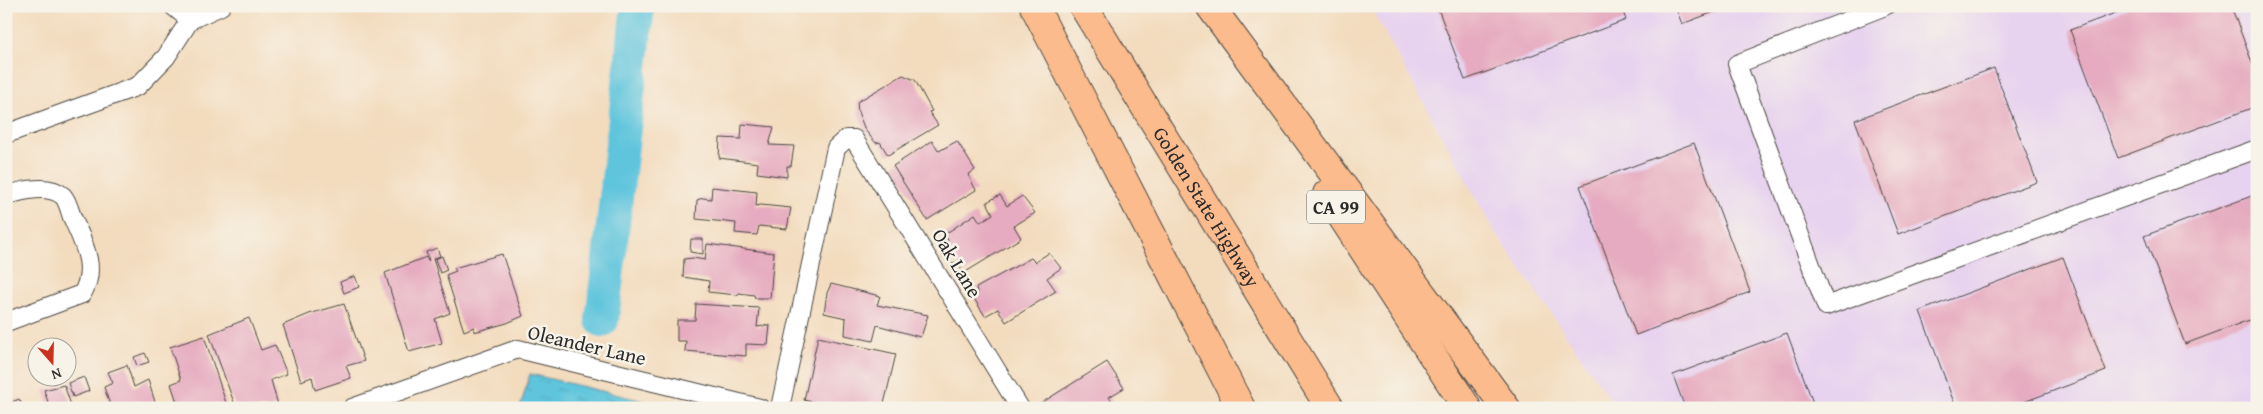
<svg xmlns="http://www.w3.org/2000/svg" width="2263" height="414" viewBox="0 0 2263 414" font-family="'Gentium Book Plus',serif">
<defs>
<pattern id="water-ripples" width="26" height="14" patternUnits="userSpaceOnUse" patternTransform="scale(1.25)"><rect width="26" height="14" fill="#5fc5dd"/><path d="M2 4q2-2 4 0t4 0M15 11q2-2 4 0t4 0" fill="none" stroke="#53a9be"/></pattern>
</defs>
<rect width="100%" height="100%" fill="#f7f3e8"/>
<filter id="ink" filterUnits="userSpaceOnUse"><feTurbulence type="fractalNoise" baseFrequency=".02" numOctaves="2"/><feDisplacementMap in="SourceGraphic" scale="10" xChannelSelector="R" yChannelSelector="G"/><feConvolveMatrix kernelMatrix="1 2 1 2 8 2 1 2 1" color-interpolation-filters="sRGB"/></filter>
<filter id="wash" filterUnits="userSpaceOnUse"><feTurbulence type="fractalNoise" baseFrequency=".0096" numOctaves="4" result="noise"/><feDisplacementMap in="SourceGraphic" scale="20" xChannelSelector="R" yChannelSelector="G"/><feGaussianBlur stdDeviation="1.12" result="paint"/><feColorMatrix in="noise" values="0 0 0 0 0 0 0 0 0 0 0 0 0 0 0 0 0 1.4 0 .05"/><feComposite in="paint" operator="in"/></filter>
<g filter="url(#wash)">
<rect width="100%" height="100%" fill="#f3dbbd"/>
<polygon fill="#e7d2ef" points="1370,6 2257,6 2257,408 1616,408 1495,232"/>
<polygon fill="url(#water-ripples)" stroke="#457884" points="530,374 661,405 660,408 520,408"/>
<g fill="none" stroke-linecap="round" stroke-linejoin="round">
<polyline stroke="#5fc5dd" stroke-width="34" points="602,320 638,6"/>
</g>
<g id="blocks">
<g fill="#e6abc0">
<polygon points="1437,6 1621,6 1626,20 1465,80"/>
<polygon points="1675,6 1730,6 1682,24"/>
<polygon points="2134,6 2231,6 2257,76 2257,106 2118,158 2070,30"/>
<polygon points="1994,68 2037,182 1898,234 1855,120"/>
<polygon points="903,75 915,80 932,111 929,112 938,125 888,155 880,142 876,143 865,130 858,112 857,102"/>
<polygon points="742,124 774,127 769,145 794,146 791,166 787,166 787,177 757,173 758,163 719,158 720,138 741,139"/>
<polygon points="932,141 939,151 957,141 975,170 968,175 976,190 927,220 893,166"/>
<polygon points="1694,143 1750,292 1636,335 1580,186"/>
<polygon points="712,187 757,192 756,206 761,205 791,208 787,229 759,226 757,235 735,233 736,223 696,219 697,200 703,198 711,199"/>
<polygon points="2257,194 2257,317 2185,344 2144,236"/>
<polygon points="1000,195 1007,206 1022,196 1035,213 1014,226 1021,238 964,273 956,262 951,264 943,257 939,247 948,241 945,234 975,214 980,222 993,214 987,202"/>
<polygon points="691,239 703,239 703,254 690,252"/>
<polygon points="707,244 774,253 770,298 755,298 754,295 739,293 737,295 708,292 709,281 683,277 684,259 693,258 705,260"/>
<polygon points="437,248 440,256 433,259 450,313 435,319 442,343 409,352 385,273 426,257 428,261 429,260 426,252"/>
<polygon points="1049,253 1061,268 1047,278 1056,291 1006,322 998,309 985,316 973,297 978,295 976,288 1031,258 1035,262"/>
<polygon points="502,254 523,316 507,323 474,332 474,327 464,331 446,275 456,271 454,268"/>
<polygon points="442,256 447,270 440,273 435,259"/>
<polygon points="2063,257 2106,371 2008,408 1956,408 1920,311"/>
<polygon points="355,276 359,287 344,293 340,282"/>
<polygon points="831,284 880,296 877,305 928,315 922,334 920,337 877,325 873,341 845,335 846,318 824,313 827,293"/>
<polygon points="344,304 364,361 346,366 351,378 315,390 312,377 301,381 283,325 309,314"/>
<polygon points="696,304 759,308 757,327 770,325 768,345 746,344 746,356 685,351 686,341 677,341 677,320 695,320"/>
<polygon points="249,318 261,350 275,345 287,374 271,380 278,405 270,408 236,408 209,334"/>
<polygon points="1787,333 1815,408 1685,408 1673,375"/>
<polygon points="204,336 227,406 179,408 171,384 181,380 170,347"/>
<polygon points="818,337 896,354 883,408 835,408 804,400"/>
<polygon points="145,353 149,362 137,366 134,357"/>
<polygon points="1107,362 1124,388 1109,397 1116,408 1040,408 1038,405"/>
<polygon points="127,365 134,387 148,380 157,408 111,408 104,387 113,383 108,372"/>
<polygon points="84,377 89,391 73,397 68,383"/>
<polygon points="64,385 72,408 50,408 44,390"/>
<polygon points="19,399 24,408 6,408 6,405"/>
</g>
</g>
</g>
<g filter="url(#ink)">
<use href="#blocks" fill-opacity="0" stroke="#494541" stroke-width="1"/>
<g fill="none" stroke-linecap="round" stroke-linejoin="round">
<g stroke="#494541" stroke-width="20">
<g id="lane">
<polyline points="173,6 190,20"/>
<polyline points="1885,6 1737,64 1826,306 2257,149"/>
<polyline points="6,134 138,86 166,57 190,20 221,6"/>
<path d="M 6,196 C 22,190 49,184 63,196 C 67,200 70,211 72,217 C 83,242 98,268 82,294 L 6,322"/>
<polyline points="352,408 518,349 760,408"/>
<polyline points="780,408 836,148 846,139 854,139 1020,408"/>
</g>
</g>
<g stroke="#494541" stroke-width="30">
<g id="highway">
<polyline points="1034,6 1241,408"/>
<path id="s1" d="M 1083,6 L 1330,408"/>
<polyline points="1210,6 1506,408"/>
<polyline points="1327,194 1467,408"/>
</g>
</g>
<use href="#lane" stroke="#fff" stroke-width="18"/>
<use href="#highway" stroke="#fbbb8c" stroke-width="28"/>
</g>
</g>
<g text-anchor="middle" stroke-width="5" stroke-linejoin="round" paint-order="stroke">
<rect fill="#f7f3e8" stroke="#686764" stroke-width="1" x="1307" y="190.5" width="58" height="33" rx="4"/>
<g font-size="19" font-weight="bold" fill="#2b2b2b">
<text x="1336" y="214">CA 99</text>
</g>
<g font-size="20" fill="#2b2b2b" stroke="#f7f3e8">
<text dy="7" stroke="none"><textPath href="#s1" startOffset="236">Golden State Highway</textPath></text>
<text transform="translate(957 263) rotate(59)" y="7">Oak Lane</text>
<text transform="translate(587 345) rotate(13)" y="7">Oleander Lane</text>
</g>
</g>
<rect width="2263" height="414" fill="none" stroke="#f7f3e8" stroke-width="25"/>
<g transform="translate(52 362) rotate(160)"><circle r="24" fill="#f7f3e8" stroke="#a5a39c"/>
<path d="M0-4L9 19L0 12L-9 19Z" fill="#c8321e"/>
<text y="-8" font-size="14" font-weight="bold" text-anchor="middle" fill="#2b2b2b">N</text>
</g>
</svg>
